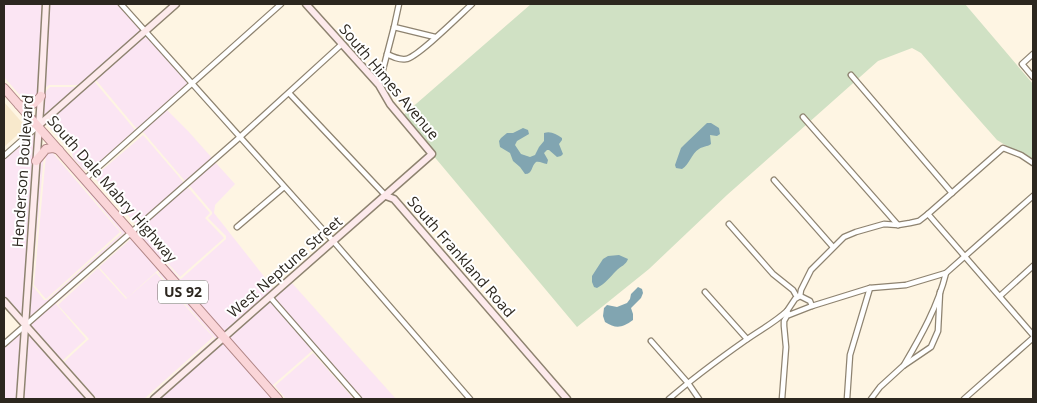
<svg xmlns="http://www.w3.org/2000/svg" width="1037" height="403" viewBox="0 0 1037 403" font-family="'Open Sans',sans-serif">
<rect width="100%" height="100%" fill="#fef5e3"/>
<g fill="#fbe5f3">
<polygon points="4,4 117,4 141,31 81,85 49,85 35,97 25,101 4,77"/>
<polygon points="146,36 189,84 137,129 96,80"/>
<polygon points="94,81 135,130 89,171 84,170 73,158 72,153 50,128 49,123 51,119"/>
<polygon points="50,87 80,87 42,121 44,93"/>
<polygon points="167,110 188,131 212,158 185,181 144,133 142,132"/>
<polygon points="36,133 31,193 22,320 4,298 4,160 25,141"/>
<polygon points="143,135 210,213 205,218 224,238 180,277 167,262 127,298 99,267 141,230 94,177"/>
<polygon points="54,151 58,152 127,231 27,320 39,162 44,155 32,285 44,300 47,300 122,233"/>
<polygon points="52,152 120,232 46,299 34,285 46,155"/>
<polygon points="215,162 235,184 215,205 214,213 274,289 224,334 165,268 168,265 179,278 181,279 226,239 226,236 208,218 212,214 212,212 189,185"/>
<polygon points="131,236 56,304 86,339 63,360 63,362 94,399 28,326"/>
<polygon points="98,268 126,299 156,273 213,337 144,399 97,399 64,362 89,339 58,305"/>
<polygon points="161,271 220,337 150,399 147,399 215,338 158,273"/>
<polygon points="291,282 396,399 362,399 273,298"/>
<polygon points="270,301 313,350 273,385 273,387 284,399 281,399 227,338"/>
<polygon points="21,332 18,399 4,399 4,348"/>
<polygon points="27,332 73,383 87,399 23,399"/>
<polygon points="224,341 275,399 158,399"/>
<polygon points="313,353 354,399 286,399 275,386"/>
</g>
<polygon fill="#f8e9cc" points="4,102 26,127 4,147"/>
<polygon fill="#d0e1c4" points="531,4 965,4 1033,84 1033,162 997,140 959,97 921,53 912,48 878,61 727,195 649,269 577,327 401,117"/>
<g fill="#81a5b1">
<path d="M 707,123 L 711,123 L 719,128 L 720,134 L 717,136 L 710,135 L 711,144 C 707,147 703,146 699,149 C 691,154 690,164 682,169 L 676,168 L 675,165 L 681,148 L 685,144 Z"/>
<path d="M 523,128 L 528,130 L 529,134 L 517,141 L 515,145 L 521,154 L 530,157 L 535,155 L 539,147 L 544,141 L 544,133 C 551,131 556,134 562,138 L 562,140 L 559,144 L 563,154 L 561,156 L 557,157 L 549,150 L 547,150 L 544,153 L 548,160 L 547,164 C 543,164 540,161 536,162 C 531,166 533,174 525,174 L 520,167 L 513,161 L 510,153 L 500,147 L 499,141 L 501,138 L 507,133 L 513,133 Z"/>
<path d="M 619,255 L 628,259 C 626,265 621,266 616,271 C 610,277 605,284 597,288 L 594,287 L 592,282 L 592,276 L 603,259 L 608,256 Z"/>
<path d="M 638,287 L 642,289 L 643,293 L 641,298 L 631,308 L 633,314 L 633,320 C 622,328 616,329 605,322 L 603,316 L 604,308 L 607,305 L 617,307 L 627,303 L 630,299 L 631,294 Z"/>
</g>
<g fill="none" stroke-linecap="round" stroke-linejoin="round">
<g stroke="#8e8370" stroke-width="7">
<g id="street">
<polyline points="121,4 334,242 470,399"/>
<polyline points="394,27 435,37"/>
<path d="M 387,54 C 393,57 399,60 406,59 C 417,58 461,14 472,4"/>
<polyline points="1033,54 1022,64 1033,77"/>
<polyline points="851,75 952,193"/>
<polyline points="379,85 394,27 399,4"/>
<polyline points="289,93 386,196"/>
<polyline points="803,117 898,225"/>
<polyline points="4,156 38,126"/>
<polyline points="85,179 281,4"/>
<polyline points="774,180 833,247"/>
<polyline points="928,214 1033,335"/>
<polyline points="729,224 773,274 793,290 797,297"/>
<polyline points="237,227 284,187"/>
<polyline points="705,292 747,339"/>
<polyline points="800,296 801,290 811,270 844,237 856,232 884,224 898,225 910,223 919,221 928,214 1003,148 1021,155 1033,163"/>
<polygon points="800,296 810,301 812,306 789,315 787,311 795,299"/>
<polyline points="1000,296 1033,266"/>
<polyline points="270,297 359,399"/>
<polyline points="812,306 870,288 906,285 946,273 1033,196"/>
<polyline points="651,341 688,383 699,399"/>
<polyline points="4,344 240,137 342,44"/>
<path d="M 904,365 C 921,336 938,306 946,273"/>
<path d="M 669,399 C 693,378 719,359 746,340 C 760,330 774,323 787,311"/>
<polyline points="782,399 786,347 784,326 784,321 788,314"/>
<polyline points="847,399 850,355 870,288"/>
<polyline points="871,399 880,387 903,366 931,347 938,331 940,292"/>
<polyline points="964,399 1033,338"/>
</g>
</g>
<g stroke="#8e8370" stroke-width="9">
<g id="secondary">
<polyline points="38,126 176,4"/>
<polyline points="386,196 394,199 567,399"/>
<polyline points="4,301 91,399"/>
<polyline points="20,399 41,96 46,4"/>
<polyline points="154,399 432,154 390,104 379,85 306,4"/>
</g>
</g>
<g stroke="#b08686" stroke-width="10">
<g id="primary">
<polyline points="4,88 278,399"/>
<path d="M 19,105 C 29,108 35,104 41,96"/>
<polyline points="36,161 46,149 53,148 59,150"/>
</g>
</g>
<use href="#street" stroke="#fff" stroke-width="4.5"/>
<use href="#secondary" stroke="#fdeaec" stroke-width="6"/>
<use href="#primary" stroke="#fad5d8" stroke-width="8"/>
</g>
<g text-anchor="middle" stroke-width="4" stroke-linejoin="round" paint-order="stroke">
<rect fill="#fff" stroke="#6b6862" stroke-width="1" x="158" y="280.5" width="50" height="23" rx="4"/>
<g font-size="14" font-weight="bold" fill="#2c271f">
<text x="183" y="297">US 92</text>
</g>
<g font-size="15" fill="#2c271f" stroke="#fff">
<text transform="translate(389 82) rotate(50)" y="5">South Himes Avenue</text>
<text transform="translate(23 171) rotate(-86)" y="5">Henderson Boulevard</text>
<text transform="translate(112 189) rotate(49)" y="5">South Dale Mabry Highway</text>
<text transform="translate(461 257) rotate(49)" y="5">South Frankland Road</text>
<text transform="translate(285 267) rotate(-41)" y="5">West Neptune Street</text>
</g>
</g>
<rect width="1037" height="403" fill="none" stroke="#2c271f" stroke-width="10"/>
</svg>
